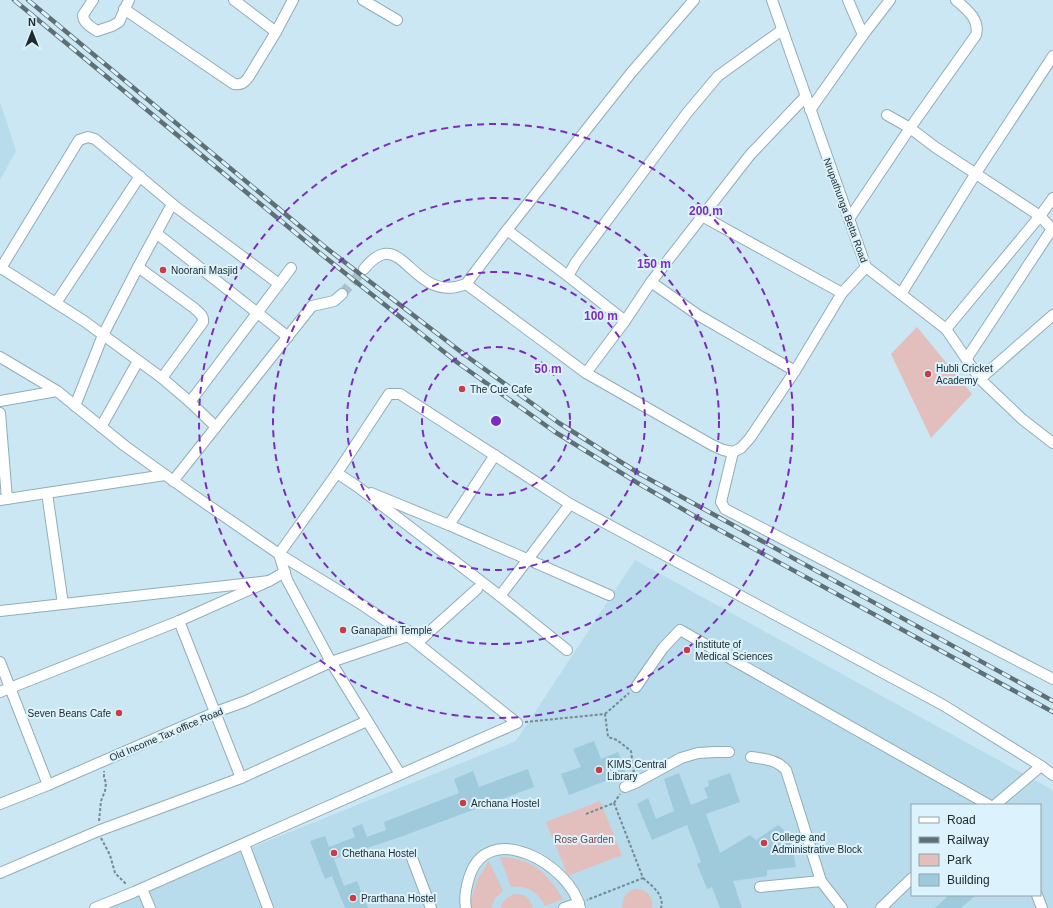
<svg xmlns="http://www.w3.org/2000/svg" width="1053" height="908" viewBox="0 0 1053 908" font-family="Arial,sans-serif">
<rect width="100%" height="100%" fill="#cae7f3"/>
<g fill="#b8dcec" fill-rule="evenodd">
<polygon points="0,102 16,151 0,180"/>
<path d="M 635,560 L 1051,789 L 1053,792 L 1053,908 L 101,908 L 516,741 ZM 912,805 L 1040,805 L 1040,895 L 912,895 Z"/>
</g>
<g fill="#e2bfbd">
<polygon points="917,327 972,394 931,438 891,354"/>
<polygon points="600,801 622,855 568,876 546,822"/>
<path d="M 500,857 C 532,858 548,873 563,899 L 545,906 C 538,892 527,885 511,887 Z"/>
<polygon points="489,861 503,891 495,898 491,908 471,908 470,905 477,880"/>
<path d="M 635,889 C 646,889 654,896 652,908 L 622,908 C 622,899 625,892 635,889 Z"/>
<path d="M 515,894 C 526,894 530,898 533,908 L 501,908 C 502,900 508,896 515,894 Z"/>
</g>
<g fill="#9ecadc">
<polygon points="594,741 601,759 618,752 626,773 569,795 561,774 581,767 573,749"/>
<polygon points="528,769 534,787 403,836 334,859 344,886 357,881 368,908 345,908 332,876 325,879 310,841 325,836 329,847 355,837 352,828 362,824 367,837 386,830 384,822 459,793 454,779 473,771 479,787"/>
<polygon points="679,773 691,805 708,798 704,788 709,786 708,781 730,773 740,802 706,814 720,853 750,835 756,840 778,825 783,829 792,845 796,867 767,870 767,876 733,881 742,908 720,908 712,887 707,889 697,864 701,862 687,825 652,840 637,804 648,798 656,819 674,811 664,779"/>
<polygon points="949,895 976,895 961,908 935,908"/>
</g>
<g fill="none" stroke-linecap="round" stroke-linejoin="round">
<polyline stroke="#a8c1cc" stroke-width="10" stroke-dasharray="10 5" stroke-linecap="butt" points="342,294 364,269"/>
<g stroke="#91adb8" stroke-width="12">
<g id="minor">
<path d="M 93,0 L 83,15 C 83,23 91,27 97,31 L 112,26 L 119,22 L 129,0"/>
<polyline points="234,0 276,32"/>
<polyline points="363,0 397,20"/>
<polyline points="772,0 866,267 946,329 980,379 1022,419 1053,443"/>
<polyline points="848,0 863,35"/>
<path d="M 124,9 L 234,84 C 241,85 244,83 248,78 L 276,32 L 293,0"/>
<polyline points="810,110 863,35 890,0"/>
<polyline points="887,115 910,128 935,147 1040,216 1053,230"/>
<polyline points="702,216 842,293"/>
<path d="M 849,219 L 910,128 L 976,35 C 980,19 967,10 956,0"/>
<polyline points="507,230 568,276 625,321"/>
<polyline points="156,233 288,337"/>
<path d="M 138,267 L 194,308 C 198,312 204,315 203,322 L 162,378"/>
<polyline points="1,268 79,140 88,137 95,139 176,207 279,284"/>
<polyline points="0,269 1,268 84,321 162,378 190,402"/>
<path d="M 364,269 C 369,263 375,256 384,254 C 408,250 422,302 466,284 L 507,230 L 631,73 L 694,0"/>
<polyline points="568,276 576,262 687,113 718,76 782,30"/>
<polyline points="651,282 698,315 795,371"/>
<polyline points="466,284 586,373 712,445 723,450 733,452 741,448 750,438 795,371 842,293 866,267"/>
<polyline points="901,294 976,173 1053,56"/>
<polyline points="56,303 140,176"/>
<polyline points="946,329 1040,216 1053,198"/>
<polyline points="0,357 57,391 125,446 189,492 279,554 287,580 331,662 400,774"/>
<polyline points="967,358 1052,229"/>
<polyline points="586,373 625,321 651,282 750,155 806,96"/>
<polyline points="980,379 1053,315"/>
<polyline points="0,401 57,391"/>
<polyline points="75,406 103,335 138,267 172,204"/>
<polyline points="0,413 7,499"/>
<polyline points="101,427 138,361"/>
<polyline points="216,427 190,402 291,268"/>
<polyline points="733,452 721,502 725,509 1053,679"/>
<polyline points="337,473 358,487 500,596 570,504"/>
<polyline points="173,481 312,306 334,301 342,294"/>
<polyline points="47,493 63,604"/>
<polyline points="371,493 449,525 609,595"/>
<polyline points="0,500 165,475"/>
<polyline points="449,525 495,455"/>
<polyline points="500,596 567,650"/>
<polyline points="0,611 269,581 285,572"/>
<polyline points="179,621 241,778"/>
<polyline points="417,643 477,589"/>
<polyline points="0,662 48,785"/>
<polyline points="636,687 663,648 680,630 989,805"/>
<polyline points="0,692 179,621 269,581"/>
<path d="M 751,757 C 764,759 776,759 786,770 L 821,881 L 842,908"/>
<polyline points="625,787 635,783 681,758 698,753 715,752 729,752"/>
<polyline points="0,804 48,785 216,712 246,701 331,662 408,636"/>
<polyline points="995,805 1041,766"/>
<polyline points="244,844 268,908"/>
<polyline points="412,858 431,908"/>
<polyline points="0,873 98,831 241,778 367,721"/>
<polyline points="760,887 821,881"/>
<polyline points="142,889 150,908"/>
<polyline points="1037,895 1042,908"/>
<polyline points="95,908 134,892 517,723 408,636 364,606 279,554 337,473 389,394 400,394 570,504 943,705 1041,766 1053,775"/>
<path d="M 466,908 C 464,898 466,888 469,878 C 487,817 571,865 580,908"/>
<polyline points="564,908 579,903"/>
<polyline points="881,908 912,878"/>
</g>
</g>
<g stroke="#758991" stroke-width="2" stroke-dasharray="3 2" stroke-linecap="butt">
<polyline points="605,714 629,693"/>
<polyline points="525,722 605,714 608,737 617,740 631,751 634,774"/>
<polyline points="614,803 620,794"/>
<polyline points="586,814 614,803 643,878 587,900"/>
<polyline points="99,821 101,801 105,791 106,783 104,777 104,771"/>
<polyline points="101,838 110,855 115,873 126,884"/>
<path d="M 643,878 C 652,886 665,895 661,908"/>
</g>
<use href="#minor" stroke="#fff" stroke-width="10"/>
<g stroke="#5e6f76" stroke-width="4.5">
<g id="rail">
<polyline points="14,0 321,254 458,363 555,432 636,482 703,521 1053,712"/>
<polyline points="28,0 325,247 465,355 559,423 640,474 1053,701"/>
</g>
</g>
<use href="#rail" stroke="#dcf3fd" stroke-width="3" stroke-dasharray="9" stroke-linecap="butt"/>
</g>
<g fill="none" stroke="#7b2cbf" stroke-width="2" stroke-dasharray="7 5">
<circle cx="496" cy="421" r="74"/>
<circle cx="496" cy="421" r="149"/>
<circle cx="496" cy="421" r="223"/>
<circle cx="496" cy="421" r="297"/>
</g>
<g fill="#cc3c44" stroke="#dcf3fd" stroke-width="1.5">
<circle cx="163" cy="270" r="4"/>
<circle cx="928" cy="374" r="4"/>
<circle cx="462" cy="389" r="4"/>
<circle cx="343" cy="630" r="4"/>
<circle cx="687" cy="650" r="4"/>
<circle cx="119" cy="713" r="4"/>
<circle cx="599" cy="770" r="4"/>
<circle cx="463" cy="803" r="4"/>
<circle cx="764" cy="843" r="4"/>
<circle cx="334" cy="853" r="4"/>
<circle cx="353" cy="898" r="4"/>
</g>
<g text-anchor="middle" stroke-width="4" stroke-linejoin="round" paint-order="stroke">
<g font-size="10" fill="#202b2f" stroke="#dcf3fd">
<text transform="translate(846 210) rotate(70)" y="4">Nrupathunga Betta Road</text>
<text transform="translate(166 734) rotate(-23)" y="4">Old Income Tax office Road</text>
</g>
<g font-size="10" fill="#202b2f" stroke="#dcf3fd" text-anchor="start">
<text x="171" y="274">Noorani Masjid</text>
<text x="936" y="372">Hubli Cricket<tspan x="936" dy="12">Academy</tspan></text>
<text x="470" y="393">The Cue Cafe</text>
<text x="351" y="634">Ganapathi Temple</text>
<text x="695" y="648">Institute of<tspan x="695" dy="12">Medical Sciences</tspan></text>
<text x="111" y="717" text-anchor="end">Seven Beans Cafe</text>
<text x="607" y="768">KIMS Central<tspan x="607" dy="12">Library</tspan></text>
<text x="471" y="807">Archana Hostel</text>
<text x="772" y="841">College and<tspan x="772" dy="12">Administrative Block</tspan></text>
<text x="342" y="857">Chethana Hostel</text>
<text x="361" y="902">Prarthana Hostel</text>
</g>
<g font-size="10" fill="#7f4342" stroke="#dcf3fd">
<text x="584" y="843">Rose Garden</text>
</g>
</g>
<circle cx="496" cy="421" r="6" fill="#7b2cbf" stroke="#dcf3fd" stroke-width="2"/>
<g font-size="12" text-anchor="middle" font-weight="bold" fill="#7b2cbf" stroke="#dcf3fd" stroke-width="4" stroke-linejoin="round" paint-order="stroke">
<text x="706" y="215">200 m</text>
<text x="654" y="268">150 m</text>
<text x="601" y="320">100 m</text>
<text x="548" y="373">50 m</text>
</g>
<rect x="911" y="804" width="130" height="92" fill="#dcf3fd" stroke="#91a3ab"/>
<rect x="919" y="817" width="20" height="6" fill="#ffffff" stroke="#91a3ab"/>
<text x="947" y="824" font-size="12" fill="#202b2f">Road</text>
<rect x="919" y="837" width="20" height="6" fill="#5e6f76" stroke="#91a3ab"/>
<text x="947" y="844" font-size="12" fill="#202b2f">Railway</text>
<rect x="919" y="854" width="20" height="12" fill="#e2bfbd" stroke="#91a3ab"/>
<text x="947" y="864" font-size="12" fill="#202b2f">Park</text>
<rect x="919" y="874" width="20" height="12" fill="#9ecadc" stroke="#91a3ab"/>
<text x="947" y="884" font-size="12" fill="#202b2f">Building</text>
<g transform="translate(32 32)" stroke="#dcf3fd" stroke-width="3" paint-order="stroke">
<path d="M0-3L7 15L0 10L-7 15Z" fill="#202b2f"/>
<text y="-6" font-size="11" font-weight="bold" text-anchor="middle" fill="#202b2f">N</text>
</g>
</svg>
